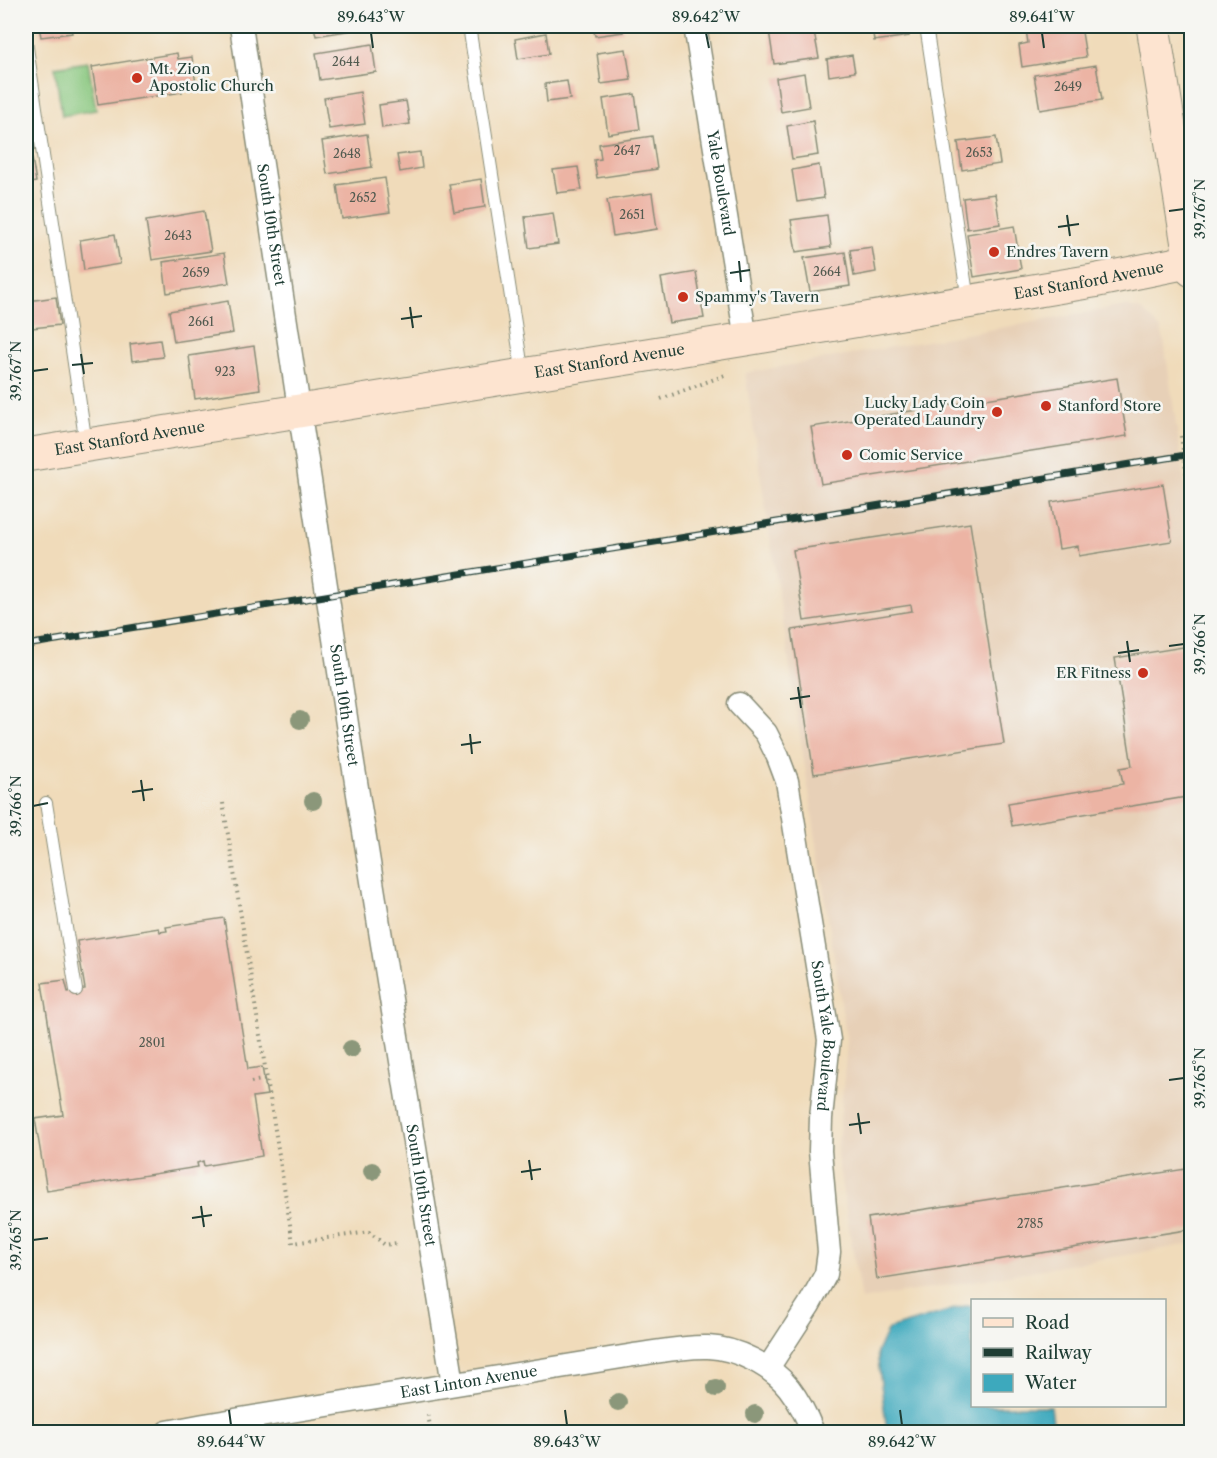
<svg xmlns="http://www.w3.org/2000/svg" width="1217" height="1458" viewBox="0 0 1217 1458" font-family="'Libre Caslon Text',serif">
<rect width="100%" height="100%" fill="#f6f6f2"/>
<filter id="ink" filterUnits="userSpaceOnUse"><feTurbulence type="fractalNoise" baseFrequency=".0167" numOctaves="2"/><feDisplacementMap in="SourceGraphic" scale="12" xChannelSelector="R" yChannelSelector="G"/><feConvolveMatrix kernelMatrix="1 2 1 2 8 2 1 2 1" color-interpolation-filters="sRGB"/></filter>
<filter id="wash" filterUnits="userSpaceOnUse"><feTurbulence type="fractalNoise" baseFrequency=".008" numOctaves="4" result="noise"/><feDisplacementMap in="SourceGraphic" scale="24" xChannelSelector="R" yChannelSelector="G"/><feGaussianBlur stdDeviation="1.35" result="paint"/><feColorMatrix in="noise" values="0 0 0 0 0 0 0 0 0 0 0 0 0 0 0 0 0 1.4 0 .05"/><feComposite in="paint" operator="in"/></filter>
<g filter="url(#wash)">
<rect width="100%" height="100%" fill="#f0dbba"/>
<polygon fill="#e7d0b7" points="1125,306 1141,310 1152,319 1161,330 1164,341 1192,534 1191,1244 861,1300 837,1156 847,1042 745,373"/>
<polygon fill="#87c67d" stroke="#538258" stroke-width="1.5" points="88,62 96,110 62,116 55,67"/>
<polygon fill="#3da9bd" stroke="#2e7378" stroke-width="1.5" points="968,1305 972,1306 972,1406 1051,1406 1054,1432 887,1432 877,1352 888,1329"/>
<g id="blocks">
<g fill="#ecb4a4">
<polygon points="39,26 71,26 72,33 41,37"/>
<polygon points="314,26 359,26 360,29 316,36"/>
<polygon points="593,26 623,26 623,32 595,36"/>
<polygon points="799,26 813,26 819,58 774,64 769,30"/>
<polygon points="872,26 907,26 909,36 874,41"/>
<polygon points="990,26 1002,26 1003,29 991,31"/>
<polygon points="1055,26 1081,26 1086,57 1022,67 1019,45 1028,43 1026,30"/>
<polygon points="546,33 549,54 518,59 515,39"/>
<polygon points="372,44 376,72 320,80 316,53"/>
<polygon points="626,49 631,80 601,84 597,53"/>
<polygon points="177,53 178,59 192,57 196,84 181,86 182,92 98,105 92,67"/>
<polygon points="852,55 855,72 829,76 827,59"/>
<polygon points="1096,65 1102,100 1040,110 1034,75"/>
<polygon points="804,73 809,107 781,112 776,78"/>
<polygon points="567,81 570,99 547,102 545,84"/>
<polygon points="360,92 365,124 329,129 324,98"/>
<polygon points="635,94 640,129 608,134 603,99"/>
<polygon points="406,101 410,124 382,128 379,105"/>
<polygon points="813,121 818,155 792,159 787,126"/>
<polygon points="367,134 372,167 327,174 322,141"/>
<polygon points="652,136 657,169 597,178 594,160 601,159 599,144"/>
<polygon points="996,137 1000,164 962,170 958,142"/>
<polygon points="26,140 29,140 36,182 26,184"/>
<polygon points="420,152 422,168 400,172 397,155"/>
<polygon points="819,165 824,198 797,202 792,170"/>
<polygon points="578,167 582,190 557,193 553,170"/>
<polygon points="385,178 390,212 342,219 337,185"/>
<polygon points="481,179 485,207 454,212 449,184"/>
<polygon points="652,193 657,229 613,236 607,200"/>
<polygon points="995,194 1000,224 967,229 963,198"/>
<polygon points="204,211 211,251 152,260 146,221"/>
<polygon points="553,213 558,244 529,248 525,217"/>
<polygon points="827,215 831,247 796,252 791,220"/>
<polygon points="1014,226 1021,269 974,277 967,234"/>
<polygon points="115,234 120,264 84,270 80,240"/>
<polygon points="872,247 876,272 854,276 850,250"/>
<polygon points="845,252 850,286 810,292 804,258"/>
<polygon points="224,253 229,283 167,293 163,262"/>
<polygon points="696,272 704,318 669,323 661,278"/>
<polygon points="56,297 60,325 32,328 28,301"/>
<polygon points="228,301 233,333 174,342 169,311"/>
<polygon points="160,340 163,357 132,361 130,344"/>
<polygon points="254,346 260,389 195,399 189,356"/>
<polygon points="1117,378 1127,436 821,484 811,427"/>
<polygon points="1163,484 1172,541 1079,556 1078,546 1059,549 1051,502"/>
<polygon points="970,523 1004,744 814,774 792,630 912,611 911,605 804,621 793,550"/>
<polygon points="1189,646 1192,661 1192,796 1012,826 1008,803 1123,784 1120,768 1132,766 1115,658"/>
<polygon points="224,918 248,1069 262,1067 267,1095 253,1097 262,1156 204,1166 203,1161 197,1163 198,1167 47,1191 35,1119 63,1115 42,983 65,980 68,992 85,989 77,941 159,928 160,932 167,931 166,927"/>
<polygon points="1192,1168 1192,1229 877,1279 868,1218"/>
</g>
</g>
</g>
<g filter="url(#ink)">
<use href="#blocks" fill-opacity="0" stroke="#888c77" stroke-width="1.5"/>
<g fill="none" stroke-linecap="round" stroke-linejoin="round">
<g stroke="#888c77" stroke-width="14">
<g id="lane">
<polyline points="469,26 523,375"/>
<polyline points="926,26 968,300"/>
<polyline points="26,41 86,444"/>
<polyline points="46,803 76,990"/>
</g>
</g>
<g stroke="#888c77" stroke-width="25">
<g id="street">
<path id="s1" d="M 241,26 L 352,757 L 453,1384"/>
<path id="s2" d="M 695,26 L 746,339"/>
<path id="s3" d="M 739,704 L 766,733 L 778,757 L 787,781 L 829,1040 L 821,1118 L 820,1151 L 829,1252 L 826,1274 L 809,1305 L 768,1368"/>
<path id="s4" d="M 167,1432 L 204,1425 L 634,1355 C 659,1352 683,1346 708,1347 C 736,1348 772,1366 789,1388 C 799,1401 807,1417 813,1432"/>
</g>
</g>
<g stroke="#888c77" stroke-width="35">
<g id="secondary">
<polyline points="1153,26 1192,270"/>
<path id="s5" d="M 26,455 L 746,339 L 1093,281 L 1192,261"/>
</g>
</g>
<g stroke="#888c77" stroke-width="4" stroke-dasharray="1.5 4.5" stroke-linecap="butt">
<polyline points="661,399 728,374"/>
<polyline points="1181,436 1187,477"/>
<polyline points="223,803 293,1243 369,1232 385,1245 397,1243"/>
<polyline points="251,1082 267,1079"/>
<polyline points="428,1415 431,1432"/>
</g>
<use href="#lane" stroke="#fff" stroke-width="12"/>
<use href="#street" stroke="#fff" stroke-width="22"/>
<use href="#secondary" stroke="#fde4d0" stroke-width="33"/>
<g stroke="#1f3d34" stroke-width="7">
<polyline id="rail" points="26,645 1192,454"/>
</g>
<use href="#rail" stroke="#f6f6f2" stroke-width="4.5" stroke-dasharray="14" stroke-linecap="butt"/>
</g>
<g fill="#8b977a">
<circle cx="300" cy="720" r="9"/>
<circle cx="313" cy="801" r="9"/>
<circle cx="351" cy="1049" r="9"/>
<circle cx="372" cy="1171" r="9"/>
<circle cx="716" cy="1388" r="9"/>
<circle cx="618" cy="1402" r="9"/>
<circle cx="755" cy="1414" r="9"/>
</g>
</g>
<path fill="none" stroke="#1f3d34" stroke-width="2" d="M 371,33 L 373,48M 706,33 L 709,48M 1042,33 L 1044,48M 1169,211 L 1184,209M 1067,215 L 1070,236M 1058,227 L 1079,224M 739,261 L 741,282M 730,273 L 750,270M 410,307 L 413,328M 401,319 L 422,316M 81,354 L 84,374M 72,365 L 93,363M 33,371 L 48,369M 1127,641 L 1130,662M 1169,646 L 1184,644M 1118,653 L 1139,650M 798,687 L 801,708M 790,699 L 810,696M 470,734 L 472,754M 461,745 L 481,742M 141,780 L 144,801M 132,792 L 153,789M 33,806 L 48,803M 1169,1080 L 1184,1078M 858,1113 L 861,1134M 849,1125 L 870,1122M 529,1160 L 532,1180M 521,1172 L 541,1169M 201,1206 L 204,1227M 192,1218 L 212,1215M 33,1240 L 48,1238M 229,1410 L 231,1425M 565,1410 L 567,1425M 900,1410 L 902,1425"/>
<g fill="#c8321e" stroke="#f6f6f2" stroke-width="2">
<circle cx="137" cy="78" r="6"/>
<circle cx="994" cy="252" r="6"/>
<circle cx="683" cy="297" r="6"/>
<circle cx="1046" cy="406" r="6"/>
<circle cx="997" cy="412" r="6"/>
<circle cx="847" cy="455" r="6"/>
<circle cx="1143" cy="673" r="6"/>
</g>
<g text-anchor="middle" stroke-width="5" stroke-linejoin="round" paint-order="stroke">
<g font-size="12" fill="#525b50">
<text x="346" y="66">2644</text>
<text x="1068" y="91">2649</text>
<text x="627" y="155">2647</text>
<text x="979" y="157">2653</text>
<text x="347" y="158">2648</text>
<text x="363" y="202">2652</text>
<text x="632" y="219">2651</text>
<text x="178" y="240">2643</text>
<text x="827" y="276">2664</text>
<text x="196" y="277">2659</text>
<text x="201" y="326">2661</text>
<text x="225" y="376">923</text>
<text x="152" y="1047">2801</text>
<text x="1030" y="1228">2785</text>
</g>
<g font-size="15" fill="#1f3d34" stroke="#f6f6f2" text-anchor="start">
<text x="149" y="74">Mt. Zion<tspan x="149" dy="17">Apostolic Church</tspan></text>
<text x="1006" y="257">Endres Tavern</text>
<text x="695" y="302">Spammy's Tavern</text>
<text x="985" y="408" text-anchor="end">Lucky Lady Coin<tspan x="985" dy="17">Operated Laundry</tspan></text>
<text x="1058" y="411">Stanford Store</text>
<text x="859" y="460">Comic Service</text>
<text x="1131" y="678" text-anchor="end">ER Fitness</text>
</g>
<g font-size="15" fill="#1f3d34" stroke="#f6f6f2">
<text dy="5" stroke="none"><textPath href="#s2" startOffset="159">Yale Boulevard</textPath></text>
<text dy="5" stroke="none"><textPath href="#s1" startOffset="201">South 10th Street</textPath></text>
<text dy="5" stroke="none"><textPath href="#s5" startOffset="1077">East Stanford Avenue</textPath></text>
<text dy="5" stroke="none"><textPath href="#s5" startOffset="591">East Stanford Avenue</textPath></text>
<text dy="5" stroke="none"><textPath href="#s5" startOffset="105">East Stanford Avenue</textPath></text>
<text dy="5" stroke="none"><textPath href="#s1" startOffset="687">South 10th Street</textPath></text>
<text dy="5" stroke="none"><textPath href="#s3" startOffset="350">South Yale Boulevard</textPath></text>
<text dy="5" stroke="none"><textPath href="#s1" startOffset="1173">South 10th Street</textPath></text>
<text dy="5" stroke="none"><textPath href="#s4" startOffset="306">East Linton Avenue</textPath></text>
</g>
</g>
<rect width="1217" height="1458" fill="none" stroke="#f6f6f2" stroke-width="66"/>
<rect x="971" y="1299" width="195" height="108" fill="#f6f6f2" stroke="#a0aca6" stroke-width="1.5"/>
<rect x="983" y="1318" width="30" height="9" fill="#fde4d0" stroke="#a0aca6" stroke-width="1.5"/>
<text x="1025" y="1329" font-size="18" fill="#1f3d34">Road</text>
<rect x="983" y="1348" width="30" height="9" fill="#1f3d34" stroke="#a0aca6" stroke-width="1.5"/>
<text x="1025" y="1359" font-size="18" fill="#1f3d34">Railway</text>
<rect x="983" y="1374" width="30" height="18" fill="#3da9bd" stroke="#a0aca6" stroke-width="1.5"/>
<text x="1025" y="1389" font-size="18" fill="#1f3d34">Water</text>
<rect x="33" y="33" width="1151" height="1392" fill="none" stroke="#1f3d34" stroke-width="2"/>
<g font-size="15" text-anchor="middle" fill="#1f3d34">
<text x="371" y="22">89.643°W</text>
<text x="706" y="22">89.642°W</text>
<text x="1042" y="22">89.641°W</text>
<text transform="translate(1200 209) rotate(-90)" y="5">39.767°N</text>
<text transform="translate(16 371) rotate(-90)" y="5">39.767°N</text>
<text transform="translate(1200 644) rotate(-90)" y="5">39.766°N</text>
<text transform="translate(16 806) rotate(-90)" y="5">39.766°N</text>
<text transform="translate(1200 1078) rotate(-90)" y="5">39.765°N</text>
<text transform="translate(16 1240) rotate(-90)" y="5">39.765°N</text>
<text x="231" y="1447">89.644°W</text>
<text x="567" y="1447">89.643°W</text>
<text x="902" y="1447">89.642°W</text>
</g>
</svg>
